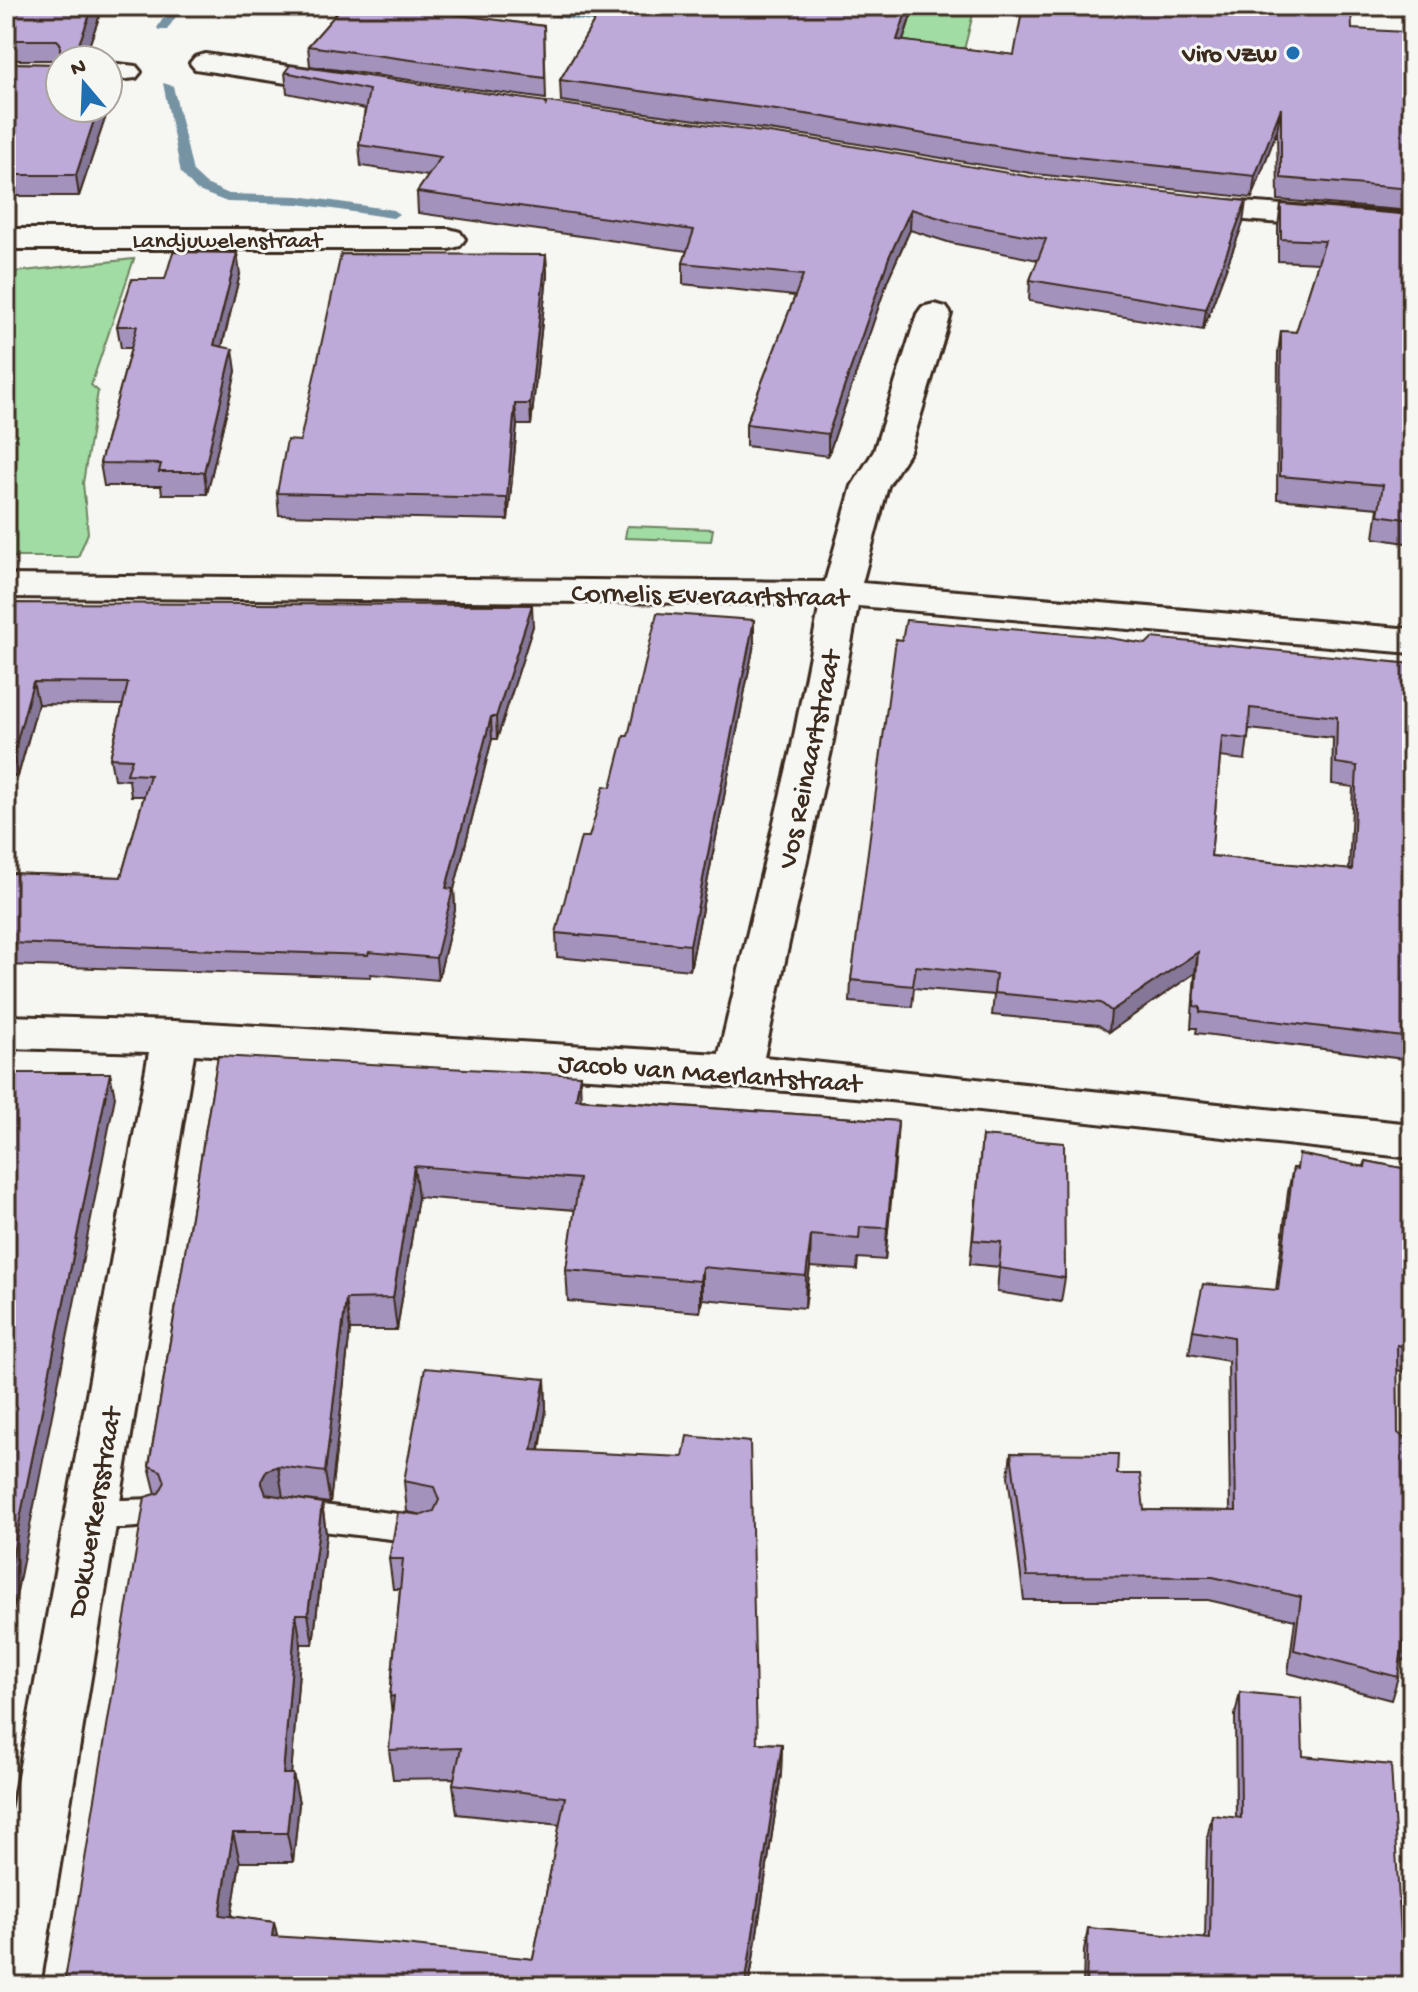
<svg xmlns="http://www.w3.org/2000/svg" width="1418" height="1992" viewBox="0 0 1418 1992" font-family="'Gochi Hand',sans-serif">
<rect width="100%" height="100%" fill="#f6f6f2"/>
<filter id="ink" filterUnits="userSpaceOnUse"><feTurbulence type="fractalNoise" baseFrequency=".0125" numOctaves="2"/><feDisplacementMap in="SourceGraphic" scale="16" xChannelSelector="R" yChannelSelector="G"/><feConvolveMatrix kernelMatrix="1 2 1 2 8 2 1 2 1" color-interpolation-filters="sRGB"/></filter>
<g filter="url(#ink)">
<g fill="#a0dca3" stroke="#6e8360" stroke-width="2">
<polygon points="545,6 975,6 961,62"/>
<polygon points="134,259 91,385 98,391 83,483 88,533 78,557 6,557 6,273"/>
<polygon points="627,526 713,529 711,541 625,538"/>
</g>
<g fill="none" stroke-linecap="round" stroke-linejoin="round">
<g fill="#7593a3" fill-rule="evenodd">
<polygon points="171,6 183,6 167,30 159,30 157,28"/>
<polygon points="491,6 524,6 598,15 604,19 598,23 497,9"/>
<polygon points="163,83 173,86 193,172 206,184 229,194 299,196 393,210 399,214 393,218 299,204 227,202 196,190 181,173"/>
</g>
<g stroke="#3b2a1e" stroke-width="6">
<g id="service">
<path d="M 154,1499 L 165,1503 L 169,1512 L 165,1521 C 142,1529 104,1531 81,1523 L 77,1514 L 81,1505 L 92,1501 Z"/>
<polygon points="288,1501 425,1517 436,1521 440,1530 436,1539 425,1543 288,1527 277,1523 273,1514 277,1505"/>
</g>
</g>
<g stroke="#3b2a1e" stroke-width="6">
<g id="minor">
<polygon points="205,54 345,74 355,77 360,83 355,89 345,92 195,69 190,63 195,57"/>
<polygon points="108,63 136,66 141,72 136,78 108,81"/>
<polygon points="1184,198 1412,214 1412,234 1173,214 1168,207 1173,200"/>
<polygon points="6,229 449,229 460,232 465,239 460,246 449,249 6,249"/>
<polygon points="934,304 946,307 951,314 910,451 888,486 862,583 1412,629 1412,653 858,606 832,746 764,1057 1412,1124 1412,1158 890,1100 738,1087 194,1054 40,1986 6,1986 6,1843 149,1052 6,1048 6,1016 174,1021 719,1054 792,746 820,604 6,597 6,575 825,582 852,486 874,451 917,314 922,307"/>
</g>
</g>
<use href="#service" fill="#f6f6f2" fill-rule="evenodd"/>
<use href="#minor" fill="#f6f6f2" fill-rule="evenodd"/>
</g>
<g fill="#a392bb" stroke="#3b2a1e" stroke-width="2" fill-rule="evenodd">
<polygon points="6,6 103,6 84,60 60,60 114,63 117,83 79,196 6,196 6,63 57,64 60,60 6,60"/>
<polygon points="343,6 471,6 464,16 544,26 546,99 310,66 308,46"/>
<polygon points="603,6 914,6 903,41 1014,55 1352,29 1412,122 1412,211 1278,200 1277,130 1252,198 1036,174 811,136 561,101 560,80"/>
<polygon points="285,72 546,105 1243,223 1203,330 1029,301 1030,280 1038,260 951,243 910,230 888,279 828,456 746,446 746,424 795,296 683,284 683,263 687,251 418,213 417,192 428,176 361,166 359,145 365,109 287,93"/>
<polygon points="1281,204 1412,215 1412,544 1374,538 1378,508 1277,499 1278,353 1281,331 1296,332 1318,263 1278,261 1278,226"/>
<polygon points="546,255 547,276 531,425 517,425 508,520 279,515 277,493 300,441"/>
<polygon points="240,274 222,347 236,371 207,494 162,494 161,486 104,486 100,463 131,348 121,348 117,326 165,279"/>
<polygon points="6,603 533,626 497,739 492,739 454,889 455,910 438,980 371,974 371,977 6,965 6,873 121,877 144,796 131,796 129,780 114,779 110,758 123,705 38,704 18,776 6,776"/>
<path d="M 902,640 L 1146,644 L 1412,664 L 1412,1060 L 1196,1033 L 1197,1028 L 1191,1028 L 1195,973 L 1109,1032 L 1098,1025 L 992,1015 L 994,995 L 914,988 L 912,1007 L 850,1002 L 851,980 ZM 1249,729 L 1333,738 L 1332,784 L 1353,787 L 1349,870 L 1211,856 L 1220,757 L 1245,760 Z"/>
<polygon points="754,644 690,970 557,957 556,933 589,837 611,787 628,736"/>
<polygon points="218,1056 581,1099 898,1121 885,1260 858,1258 857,1270 810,1267 805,1308 702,1299 700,1312 568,1301 566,1270 575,1210 418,1197 397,1330 350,1330 330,1503 289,1498 322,1503 326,1534 313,1644 301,1644 291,1774 293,1774 299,1803 293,1862 240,1862 231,1916 274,1922 277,1937 533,1959 560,1825 457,1814 453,1784 455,1778 393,1779 389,1750 392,1716 390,1697 400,1589 393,1589 389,1559 423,1515 407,1512 404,1481 545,1379 546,1410 540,1450 757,1743 782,1744 781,1774 749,1986 64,1986 156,1494 149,1466"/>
<polygon points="982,1136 1065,1278 1061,1302 997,1292 999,1267 970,1264"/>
<polygon points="1366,1161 1412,1170 1412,1374 1397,1370 1398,1433 1407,1612 1412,1617 1412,1655 1400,1662 1398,1677 1391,1700 1288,1673 1295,1620 1208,1600 1024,1600 1008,1476 1011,1453 1117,1474 1144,1510 1230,1511 1228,1361 1189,1354 1193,1330 1276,1290 1288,1192 1293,1168 1364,1166"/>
<polygon points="1240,1692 1303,1756 1404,1986 1083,1986 1084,1950 1088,1928 1205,1939 1207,1838 1212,1815 1236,1818 1235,1715"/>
</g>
<g fill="#857798" stroke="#3b2a1e" stroke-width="2">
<polygon points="93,6 103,6 84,60 73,60"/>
<polygon points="456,6 471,6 452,34 451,14"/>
<polygon points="908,6 914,6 896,61 897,40"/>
<polygon points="114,63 117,83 79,196 76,175 98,108 108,108 108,80"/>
<polygon points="1281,108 1277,130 1252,198 1255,176"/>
<polygon points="1246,201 1243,223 1203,330 1206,309"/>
<polygon points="911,209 910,230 888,279 828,456 828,434 889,257"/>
<polygon points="237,253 240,274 217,366 214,345"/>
<polygon points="546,255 547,276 531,425 530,404"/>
<polygon points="233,349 236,371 207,494 204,472"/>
<polygon points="515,404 517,425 508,520 507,498"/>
<polygon points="532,605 533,626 497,739 496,717"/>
<polygon points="754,620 754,644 690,970 690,945"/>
<polygon points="33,682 38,704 18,776 13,755"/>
<polygon points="491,717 492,739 454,889 455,910 438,980 436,958 446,888"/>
<polygon points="1198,952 1195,973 1109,1032 1111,1011"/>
<polygon points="110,1073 115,1097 6,1647 6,1588"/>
<polygon points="580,1075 581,1106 576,1099"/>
<polygon points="898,1121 896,1153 885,1260 887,1228"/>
<polygon points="414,1166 418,1197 397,1330 393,1298"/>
<polygon points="811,1235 810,1267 805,1308 806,1276"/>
<polygon points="702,1267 702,1299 700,1312 700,1281"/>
<polygon points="346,1299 350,1330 330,1503 325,1472"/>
<polygon points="545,1379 546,1410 534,1481 532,1450"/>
<polygon points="278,1466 283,1497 266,1512 261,1481 267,1470"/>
<polygon points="322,1503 326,1534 313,1644 308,1614"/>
<polygon points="296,1614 301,1644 289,1803 283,1774"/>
<polygon points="1412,1636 1412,1655 1396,1664 1403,1641"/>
<polygon points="782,1744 781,1774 749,1986 745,1986"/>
<polygon points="293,1774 299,1803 293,1862 287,1833"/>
<polygon points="233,1833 240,1862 227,1944 220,1915"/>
<polygon points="274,1922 281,1951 272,1936"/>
</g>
<g fill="#beaad9" stroke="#3b2a1e" stroke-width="2" fill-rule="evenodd">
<polygon points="6,6 93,6 73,60 60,60 60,108 98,108 76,175 6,175 6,63 57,64 60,61 60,43 57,40 6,40"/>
<polygon points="343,6 456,6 451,14 544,26 545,78 308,46"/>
<polygon points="603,6 908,6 897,40 1014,55 1023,6 1351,6 1352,29 1404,32 1410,121 1412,122 1412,189 1281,178 1281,108 1255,176 1038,153 812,115 560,80"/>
<polygon points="108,62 114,63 108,80"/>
<polygon points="290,65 546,102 546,105 548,102 811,139 1037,178 1246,201 1206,309 1030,280 1046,239 952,222 911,209 889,257 828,434 746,424 803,275 683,263 694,230 417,192 441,157 359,145 369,90 285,72"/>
<polygon points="1281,204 1412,215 1412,520 1378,515 1383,485 1280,476 1281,331 1296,332 1325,241 1281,239"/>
<polygon points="173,252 237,253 214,345 233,349 204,472 159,472 161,464 100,463 137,326 117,326 132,279 165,279"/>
<polygon points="341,254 546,255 530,404 515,404 507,498 277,493 287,440 300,441"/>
<polygon points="6,603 532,605 496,717 491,717 446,888 453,889 436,958 369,952 368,955 6,943 6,873 121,877 150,775 127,774 132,759 110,758 128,683 33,682 13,755 6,755"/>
<polygon points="657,613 754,620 690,945 556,933 581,837 589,837 604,786 611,787 624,736 628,736"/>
<path d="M 906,620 L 1103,637 L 1146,644 L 1152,638 L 1412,664 L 1412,1038 L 1200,1012 L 1200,1007 L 1194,1006 L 1198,952 L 1111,1011 L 1101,1003 L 994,993 L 996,974 L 916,966 L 913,986 L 851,980 L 896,639 L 902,640 ZM 1250,708 L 1337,717 L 1336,763 L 1357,766 L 1352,870 L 1211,856 L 1222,736 L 1248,739 Z"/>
<polygon points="218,1056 580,1075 576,1099 898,1121 887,1228 860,1227 859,1239 811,1235 806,1276 702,1267 700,1281 566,1270 579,1179 414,1166 393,1298 346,1299 325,1472 278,1466 267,1470 261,1481 266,1494 322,1503 308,1614 296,1614 283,1774 293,1774 287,1833 233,1833 220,1915 274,1922 272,1936 395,1944 533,1959 565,1797 453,1784 461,1748 389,1750 394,1696 390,1697 403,1559 389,1559 398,1512 422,1515 434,1511 439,1500 434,1487 404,1481 425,1368 545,1379 532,1450 683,1457 687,1436 750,1442 757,1743 782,1744 745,1986 64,1986 145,1497 159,1493 165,1482 161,1471 149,1466"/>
<polygon points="6,1073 110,1073 6,1588"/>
<polygon points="982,1136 1064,1143 1065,1278 999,1268 1001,1242 973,1240"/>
<polygon points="1299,1154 1365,1167 1366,1161 1412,1170 1412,1348 1397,1345 1398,1433 1406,1439 1409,1513 1412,1513 1412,1567 1407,1612 1412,1617 1412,1636 1403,1641 1398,1677 1294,1650 1301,1597 1213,1577 1027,1576 1011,1453 1118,1454 1117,1474 1140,1474 1144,1510 1236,1511 1233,1337 1193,1330 1203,1284 1278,1290 1293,1168 1297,1169"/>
<polygon points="1240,1692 1301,1698 1303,1756 1391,1765 1404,1986 1086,1986 1088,1928 1210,1939 1212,1815 1241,1818"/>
</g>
</g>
<circle fill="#1f6fb2" stroke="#f6f6f2" stroke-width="3" cx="1293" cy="53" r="8"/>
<g text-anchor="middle" stroke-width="6" stroke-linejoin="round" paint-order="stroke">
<g font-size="24" font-weight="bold" fill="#3b2a1e" stroke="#f6f6f2" text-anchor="end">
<text x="1277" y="61">Viro VZW</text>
</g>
<g font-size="24" fill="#3b2a1e" stroke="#f6f6f2">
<text x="227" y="247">Landjuwelenstraat</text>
</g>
<g font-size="28" fill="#3b2a1e" stroke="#f6f6f2">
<text transform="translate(710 593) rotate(1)" y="10">Cornelis Everaartstraat</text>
<text transform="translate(807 759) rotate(-78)" y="10">Vos Reinaartstraat</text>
<text transform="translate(710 1071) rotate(4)" y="10">Jacob van Maerlantstraat</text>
<text transform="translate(92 1512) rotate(-80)" y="10">Dokwerkersstraat</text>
</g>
</g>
<rect width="1418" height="1992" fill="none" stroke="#f6f6f2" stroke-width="32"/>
<rect x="16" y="16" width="1386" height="1960" fill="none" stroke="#3b2a1e" stroke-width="3" filter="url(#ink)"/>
<g transform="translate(84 84) rotate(341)"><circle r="38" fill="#f6f6f2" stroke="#aba49d" stroke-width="2"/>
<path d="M0-6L14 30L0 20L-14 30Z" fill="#1f6fb2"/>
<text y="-12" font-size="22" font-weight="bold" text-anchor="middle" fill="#3b2a1e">N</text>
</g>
</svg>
